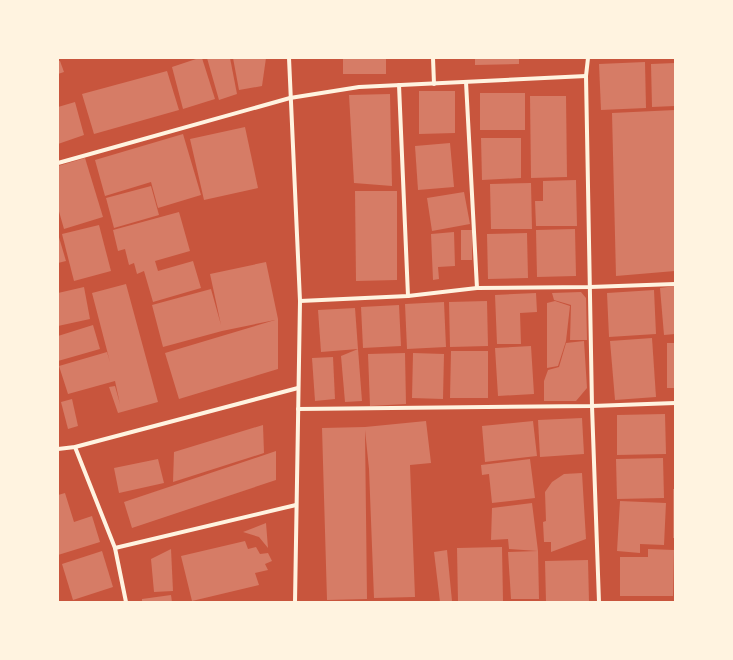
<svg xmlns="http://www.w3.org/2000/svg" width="733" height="660" viewBox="0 0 733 660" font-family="'Source Sans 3',sans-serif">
<rect width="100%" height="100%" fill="#c8553d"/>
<g fill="#d67c66">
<polygon points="199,58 202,58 215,99 183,109 172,67"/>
<polygon points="207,58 230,58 237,94 219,100"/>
<polygon points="233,58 266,58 262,86 239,90"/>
<rect x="343" y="58" width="43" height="16"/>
<polygon points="475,58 519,58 519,64 475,65"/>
<polygon points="58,61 60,61 64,72 58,74"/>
<polygon points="645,62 646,108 601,110 599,64"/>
<polygon points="675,63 675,106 652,107 651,64"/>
<polygon points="167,71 179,110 94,134 82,94"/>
<polygon points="419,91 455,91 455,133 419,134"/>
<rect x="480" y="93" width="45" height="37"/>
<polygon points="390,94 392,186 354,183 349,95"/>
<polygon points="530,96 566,96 567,177 531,178"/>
<polygon points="75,102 84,135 58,144 58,107"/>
<polygon points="675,110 675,271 616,276 612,113"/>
<polygon points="245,127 258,188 204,200 190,139"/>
<polygon points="183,134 201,195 158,208 151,182 105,196 95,160"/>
<polygon points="481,138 521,138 521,178 482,180"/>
<polygon points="450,143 454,187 418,190 415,146"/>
<polygon points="85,158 103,217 64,229 58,208 58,166"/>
<polygon points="576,180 577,226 536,226 535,201 543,201 543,181"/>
<polygon points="531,183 532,229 491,229 490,184"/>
<polygon points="151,186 159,215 114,228 106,198"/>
<polygon points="355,191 397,191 397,280 356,281"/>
<polygon points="464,192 470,224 432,231 427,198"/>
<polygon points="179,212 190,251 155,261 158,271 193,261 201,288 153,302 144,271 137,274 134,263 129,265 125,249 118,251 113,230"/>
<polygon points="99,225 111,271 74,281 62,234"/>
<polygon points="575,229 576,276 537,277 536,230"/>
<rect x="461" y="230" width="11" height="30"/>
<polygon points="454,232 455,266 438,267 439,279 433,280 431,234"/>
<polygon points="527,233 528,278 488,279 487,234"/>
<polygon points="58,234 66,261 58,263"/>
<polygon points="266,262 278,319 278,369 179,399 165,353 275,320 222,331 163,347 152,305 211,289 221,325 210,274"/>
<polygon points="126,284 158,402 118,413 109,387 115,386 120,404 115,381 68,394 59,366 107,352 110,362 92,293"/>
<polygon points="675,286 675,334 664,335 660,288"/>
<polygon points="84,287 90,319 58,326 58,293"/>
<polygon points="654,290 656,334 609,337 607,293"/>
<polygon points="581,292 586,298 587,340 570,340 571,305 554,300 552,293"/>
<polygon points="536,293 537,312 520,313 521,344 497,344 495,295"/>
<polygon points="487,301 488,346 450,347 449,302"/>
<polygon points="555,301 570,306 566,341 558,366 547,368 547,303"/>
<polygon points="444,302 446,347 407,349 405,304"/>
<polygon points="399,305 401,346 363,348 361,307"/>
<polygon points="355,308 358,349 321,352 318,310"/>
<polygon points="93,325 100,349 58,361 58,336"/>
<polygon points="652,338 656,397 615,400 610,341"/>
<polygon points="584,341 587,388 576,401 544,401 544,381 548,370 559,367 566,343"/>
<rect x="667" y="343" width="8" height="45"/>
<polygon points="531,346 534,394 498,396 495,348"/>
<polygon points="358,349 362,401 345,402 341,356"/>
<polygon points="451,351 488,351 488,398 450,398"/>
<polygon points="405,353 406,404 370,406 368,354"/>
<polygon points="413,353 444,354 443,399 412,398"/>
<polygon points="333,357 335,399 315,401 312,358"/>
<polygon points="72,399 78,426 68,429 61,402"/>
<polygon points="665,414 666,454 617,455 617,415"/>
<polygon points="582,418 584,454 540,457 538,420"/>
<polygon points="426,421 431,463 410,465 415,597 374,598 369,469 365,430 367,599 327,600 322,428 365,427"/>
<polygon points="533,421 537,456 485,462 482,426"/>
<polygon points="263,425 264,453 173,482 174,452"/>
<polygon points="276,451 276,480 132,528 124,502"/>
<polygon points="663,458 664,498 617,499 616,459"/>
<polygon points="158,459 164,483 119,493 114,468"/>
<polygon points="530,459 535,498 492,503 489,474 482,475 481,465"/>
<polygon points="582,473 586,539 551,552 551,542 544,542 543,522 546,521 545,492 552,482 564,474"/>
<rect x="673" y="489" width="2" height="49"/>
<polygon points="65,493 74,522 92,516 100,542 58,555 58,495"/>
<polygon points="620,501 666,503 664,545 640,544 640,553 617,551"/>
<polygon points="532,503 538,551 509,549 508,539 491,540 492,508"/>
<polygon points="266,523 268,548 259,537 243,532"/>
<polygon points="245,541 248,549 256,547 260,554 268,553 272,561 265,564 268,570 255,573 259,585 192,601 181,556"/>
<polygon points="502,547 503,601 458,602 457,548"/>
<polygon points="171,549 173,591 154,592 151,559"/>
<polygon points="648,549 674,550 673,596 620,596 620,557 648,557"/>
<polygon points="447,550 452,601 440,602 434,552"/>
<polygon points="102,551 113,587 73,600 62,564"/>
<polygon points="538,551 539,599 511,599 508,552"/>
<polygon points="588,560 589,602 546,602 545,561"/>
<polygon points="171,595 172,602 142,602 142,599"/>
</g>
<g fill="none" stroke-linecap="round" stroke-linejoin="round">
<g stroke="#fff3e0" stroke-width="4">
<polyline points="289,58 300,301 295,602"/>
<polyline points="433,58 434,84"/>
<polyline points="588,58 586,76 592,406 599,602"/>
<polyline points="466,82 477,288"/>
<polyline points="399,85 408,296"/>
<polyline points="58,163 290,98 359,87 586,76"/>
<polyline points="300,301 408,296 477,288 590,287 675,284"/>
<polyline points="298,409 592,406 675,403"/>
<polyline points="75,447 115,548 126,602"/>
<polyline points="58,449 75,447 298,388"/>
<polyline points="115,548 296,505"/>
</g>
</g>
<rect width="733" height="660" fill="none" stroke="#fff3e0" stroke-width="118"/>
</svg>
